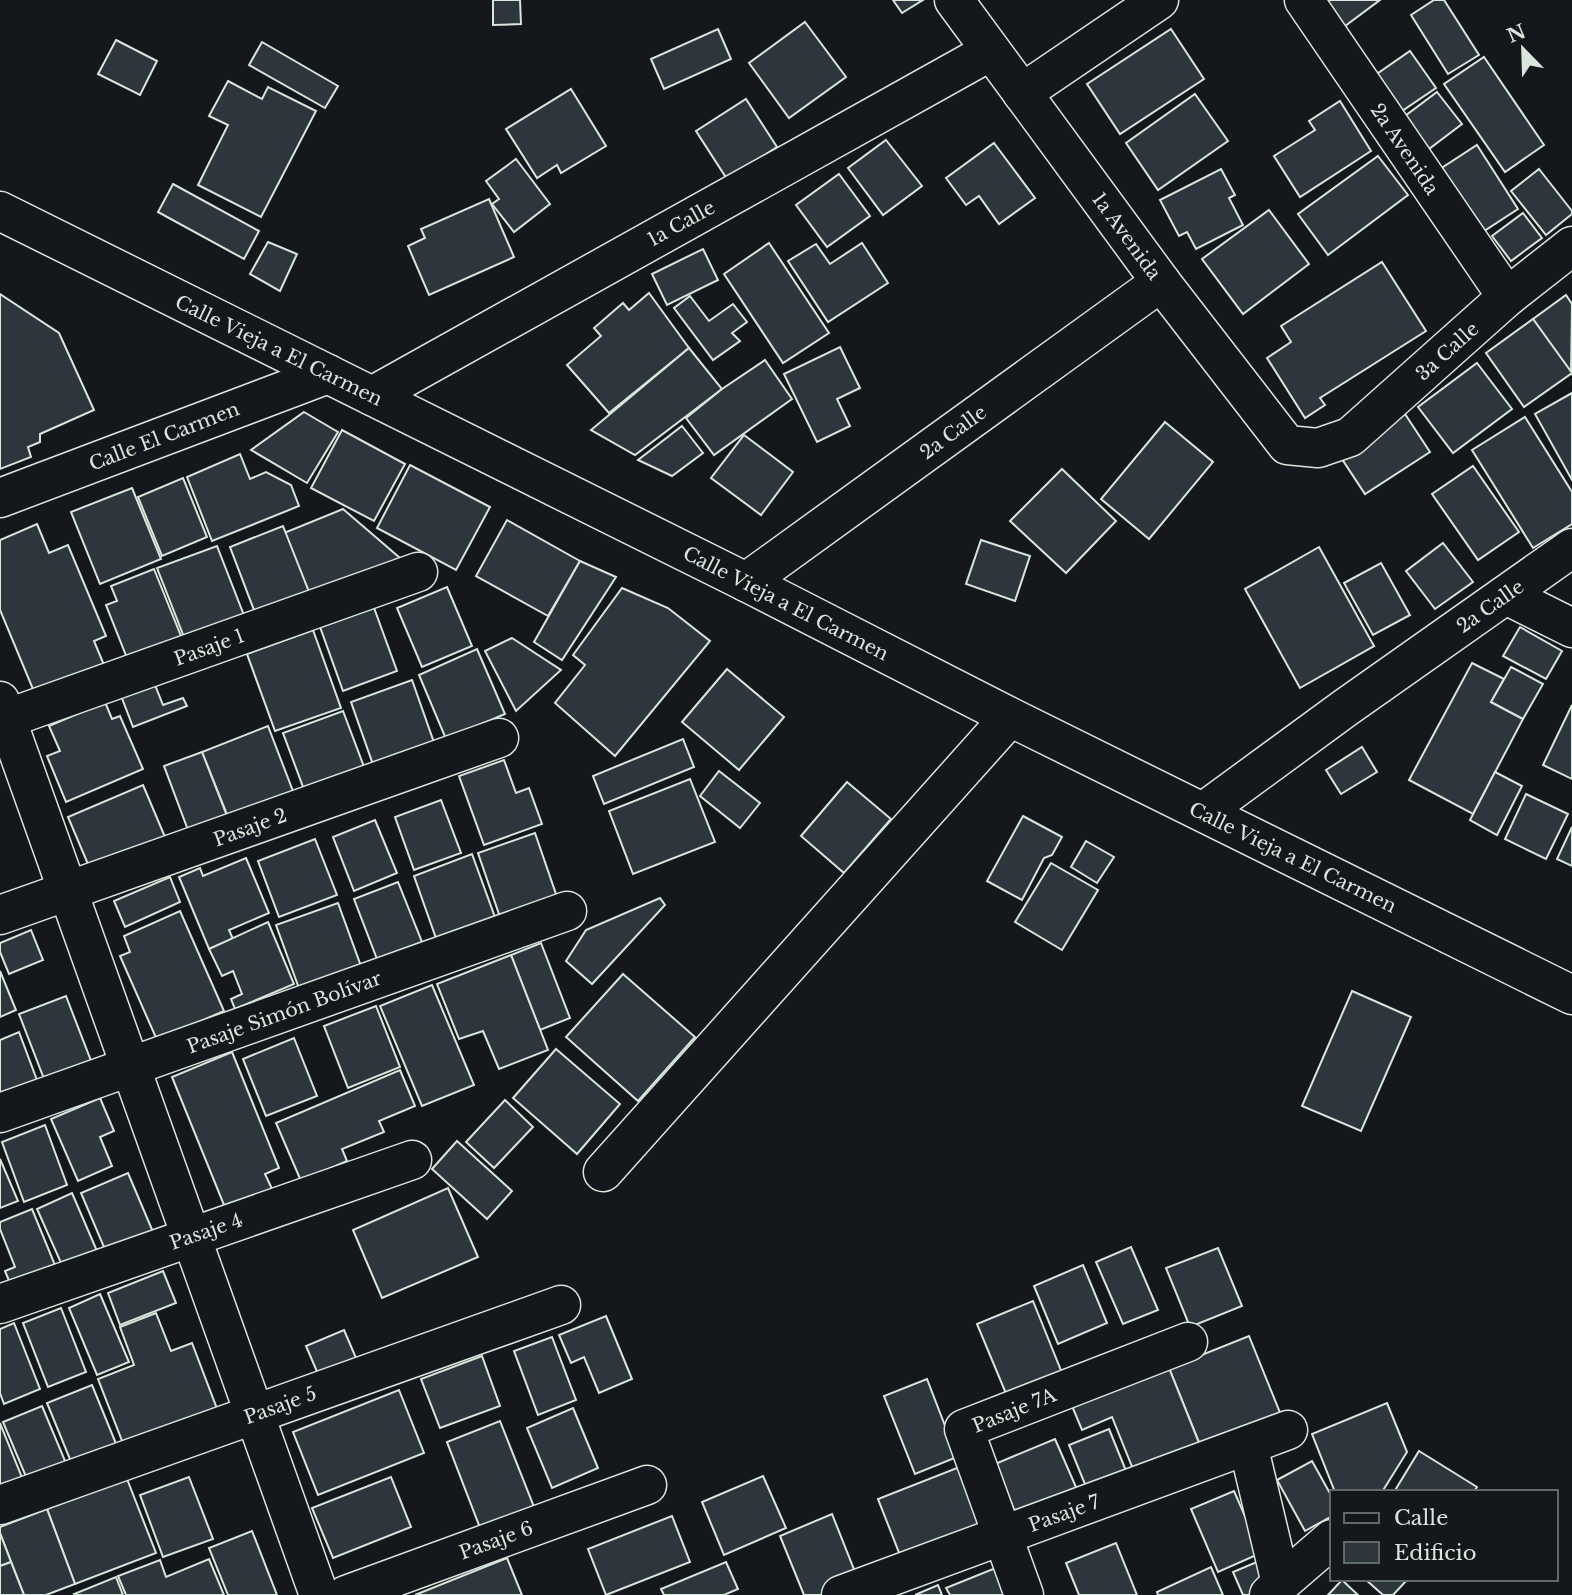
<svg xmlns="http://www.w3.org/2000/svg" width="1572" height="1595" viewBox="0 0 1572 1595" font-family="'Libre Baskerville',serif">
<rect width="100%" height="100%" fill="#14181c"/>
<g fill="#2c363c" stroke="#d8e6dc" stroke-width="2">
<polygon points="493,0 520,0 521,24 493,25"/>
<polygon points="893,0 923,0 902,13"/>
<polygon points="1319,0 1380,0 1341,29"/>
<polygon points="1434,0 1444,0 1479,55 1448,74 1411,15"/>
<polygon points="805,22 846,77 789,118 749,63"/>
<polygon points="718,29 731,59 664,89 651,59"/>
<polygon points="1171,29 1204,79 1120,134 1087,84"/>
<polygon points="116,40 157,61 140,95 98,74"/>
<polygon points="262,42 338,86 325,108 249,65"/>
<polygon points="1410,51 1436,88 1396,115 1371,78"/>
<polygon points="1484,57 1544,145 1505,172 1444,84"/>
<polygon points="228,81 262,99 268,87 316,111 261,217 198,185 228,125 209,116"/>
<polygon points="571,89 606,146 561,173 557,165 537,178 506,129"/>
<polygon points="1437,92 1462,124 1425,152 1401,119"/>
<polygon points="1195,94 1228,141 1158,190 1126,143"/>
<polygon points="746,99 777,147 727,179 696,131"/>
<polygon points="1340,101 1371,151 1300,197 1274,156 1315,130 1309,121"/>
<polygon points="886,140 922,186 883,215 848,168"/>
<polygon points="994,143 1035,198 999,224 979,196 966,205 946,178"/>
<polygon points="1477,145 1518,209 1481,233 1440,169"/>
<polygon points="1378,156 1408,195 1328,255 1298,214"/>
<polygon points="516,159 550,204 514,232 492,204 499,199 486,181"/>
<polygon points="1221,169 1235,195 1229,198 1243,225 1196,249 1187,232 1179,236 1160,200"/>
<polygon points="1539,169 1572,211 1572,214 1546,235 1511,191"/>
<polygon points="839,174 870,216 827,247 796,205"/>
<polygon points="173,184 259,231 244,259 158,212"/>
<polygon points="489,199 514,257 429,295 408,246 425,238 421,229"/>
<polygon points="1269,210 1309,264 1243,314 1202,259"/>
<polygon points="1523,213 1542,238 1511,261 1492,236"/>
<polygon points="268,242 297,254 280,291 250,274"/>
<polygon points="769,243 829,333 783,363 724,274"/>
<polygon points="862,243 888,283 828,322 788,261 816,244 830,264"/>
<polygon points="703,249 718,280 667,305 652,274"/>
<polygon points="1382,262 1426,331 1320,398 1325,405 1305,418 1267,358 1291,342 1281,326"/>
<polygon points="649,293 689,348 609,413 567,365 601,336 594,328 623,303 629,310"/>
<polygon points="0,294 59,333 94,410 40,434 40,442 28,447 31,457 0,469"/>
<polygon points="1566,295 1572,304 1571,373 1533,319"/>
<polygon points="690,296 709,321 733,304 747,322 732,333 740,341 713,360 674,308"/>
<polygon points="1533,319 1572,373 1524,407 1486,353"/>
<polygon points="840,347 860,388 837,399 850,426 817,442 784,374"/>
<polygon points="689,348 722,389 635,455 591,430"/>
<polygon points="765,360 792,399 714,455 686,418 722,389"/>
<polygon points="1477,363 1512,409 1453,453 1418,407"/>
<polygon points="1572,393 1572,480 1535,414"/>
<polygon points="304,412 338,432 307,483 251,450"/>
<polygon points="1405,414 1430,452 1365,494 1340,456"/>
<polygon points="1525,417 1572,492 1572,524 1533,548 1472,450"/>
<polygon points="1165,422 1213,462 1149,539 1101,499"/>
<polygon points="682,426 703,453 672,476 638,460"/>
<polygon points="342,430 405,464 374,521 311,488"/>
<polygon points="744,435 793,472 761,515 711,478"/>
<polygon points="240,454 250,479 266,472 291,485 299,506 212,541 187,477"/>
<polygon points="410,465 490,507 456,570 377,528"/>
<polygon points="1473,466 1519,532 1478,560 1432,494"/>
<polygon points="1062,469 1116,521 1066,573 1010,521"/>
<polygon points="183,478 207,537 162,556 138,497"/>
<polygon points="132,488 161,559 100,584 71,512"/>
<polygon points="343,509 400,558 311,597 284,533"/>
<polygon points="507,520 580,561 548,616 476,576"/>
<polygon points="37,524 49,553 68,545 106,636 94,641 104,665 35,694 0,610 0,540"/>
<polygon points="283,526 311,597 257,618 230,547"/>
<polygon points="981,540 1030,556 1015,601 966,584"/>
<polygon points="1443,543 1473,582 1435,609 1406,571"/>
<polygon points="217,546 245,618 186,642 157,568"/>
<polygon points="1319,547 1374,646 1300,688 1245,589"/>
<polygon points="580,561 616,577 562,660 534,642"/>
<polygon points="1381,563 1410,615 1373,635 1344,583"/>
<polygon points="154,569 183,641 129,663 106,605 117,601 111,586"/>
<polygon points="447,587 472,646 422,667 397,608"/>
<polygon points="622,588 668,608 710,641 615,756 555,703 585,665 573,655"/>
<polygon points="373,605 397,671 343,691 319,624"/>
<polygon points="1520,627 1562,651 1546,679 1503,656"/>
<polygon points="313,630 341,708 275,731 247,654"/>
<polygon points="512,638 561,670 516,711 485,651"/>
<polygon points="477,649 505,714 446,739 419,675"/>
<polygon points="1472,663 1504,679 1491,702 1523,719 1473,814 1409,780"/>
<polygon points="1511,667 1543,684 1523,719 1491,702"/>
<polygon points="727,669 784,717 739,770 682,722"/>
<polygon points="153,680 163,705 183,698 187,706 133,727 120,693"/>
<polygon points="412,680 437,751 376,773 351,702"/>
<polygon points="105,702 112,719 120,716 143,769 66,802 47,756 60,751 49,726"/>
<polygon points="1572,705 1572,779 1543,765"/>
<polygon points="343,711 369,780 309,803 283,733"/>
<polygon points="268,726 296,799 234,832 202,752"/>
<polygon points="683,739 694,767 604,804 593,776"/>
<polygon points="1362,747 1377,772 1341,794 1326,770"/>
<polygon points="202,752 227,816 188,830 164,766"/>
<polygon points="504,760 516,793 529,788 542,824 484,845 459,776"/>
<polygon points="719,771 760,803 740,828 700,796"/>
<polygon points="1495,772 1522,786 1497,835 1470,820"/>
<polygon points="690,779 715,842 633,874 609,811"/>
<polygon points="847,782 891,819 844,873 801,836"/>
<polygon points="143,785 165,837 90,869 68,817"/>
<polygon points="1526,794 1568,814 1546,859 1505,839"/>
<polygon points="441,800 461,853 414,870 395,817"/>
<polygon points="1023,816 1062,837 1052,855 1044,858 1022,900 987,881"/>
<polygon points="375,820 397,873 354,891 333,837"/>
<polygon points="1572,827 1572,866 1557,859"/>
<polygon points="535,833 557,897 500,917 478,853"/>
<polygon points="315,839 337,895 279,917 258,861"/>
<polygon points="1086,841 1114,857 1097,883 1071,867"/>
<polygon points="472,854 496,920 437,941 414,876"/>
<polygon points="246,858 269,913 229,930 233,939 209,949 179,877 200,868 203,876"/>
<polygon points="1051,863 1098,890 1062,950 1015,922"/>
<polygon points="170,877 180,902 125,927 114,901"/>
<polygon points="398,882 422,942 377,959 354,899"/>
<polygon points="660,898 665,905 592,984 566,961 586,930"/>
<polygon points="338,903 362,969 300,991 276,925"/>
<polygon points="180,911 224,1011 157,1040 120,956 130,952 124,936"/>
<polygon points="268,922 294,984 235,1009 231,999 242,994 233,971 222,976 209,949"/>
<polygon points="31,930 43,960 9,974 0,952 0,943"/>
<polygon points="541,943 570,1018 540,1030 511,955"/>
<polygon points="511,955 548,1050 499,1069 483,1031 459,1039 437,984"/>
<polygon points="0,971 16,1010 0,1017"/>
<polygon points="623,974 695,1037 638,1101 566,1037"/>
<polygon points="432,985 474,1085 422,1106 380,1006"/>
<polygon points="1352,991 1411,1017 1361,1131 1302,1106"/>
<polygon points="66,996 93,1066 46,1084 19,1014"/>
<polygon points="376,1006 400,1067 348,1088 324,1026"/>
<polygon points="19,1032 38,1083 2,1096 0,1090 0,1040"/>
<polygon points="294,1038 317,1096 266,1116 243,1059"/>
<polygon points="556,1049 620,1104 577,1154 513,1098"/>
<polygon points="232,1052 279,1168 265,1174 273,1191 226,1210 172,1077"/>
<polygon points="400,1070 415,1106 379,1121 384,1132 342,1149 347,1161 301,1181 276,1123"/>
<polygon points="100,1098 114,1131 100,1137 112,1166 78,1181 51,1119"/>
<polygon points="505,1100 533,1127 494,1168 466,1142"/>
<polygon points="45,1125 67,1185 24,1202 2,1142"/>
<polygon points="457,1141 512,1191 487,1219 432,1169"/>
<polygon points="0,1159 18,1201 0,1208"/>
<polygon points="128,1173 156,1239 109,1259 81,1193"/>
<polygon points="448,1188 478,1257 382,1298 353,1230"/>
<polygon points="72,1193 100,1258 66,1274 37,1209"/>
<polygon points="32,1209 59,1275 14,1293 5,1271 15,1267 0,1229 0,1222"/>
<polygon points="1131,1247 1158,1310 1123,1324 1096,1262"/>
<polygon points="1218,1248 1242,1306 1190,1327 1166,1268"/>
<polygon points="1083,1265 1107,1323 1058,1344 1034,1286"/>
<polygon points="163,1271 176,1303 120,1325 108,1293"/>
<polygon points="100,1294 129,1362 97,1375 69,1308"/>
<polygon points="1033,1301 1062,1373 1007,1396 977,1324"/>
<polygon points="61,1308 86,1372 48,1387 23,1323"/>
<polygon points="156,1313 171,1351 192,1343 219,1414 126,1451 98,1379 134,1365 120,1327"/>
<polygon points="606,1316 632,1379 599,1393 584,1357 571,1363 559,1335"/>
<polygon points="14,1323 40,1389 4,1404 0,1393 0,1329"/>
<polygon points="344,1330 359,1365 321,1381 306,1346"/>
<polygon points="1249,1336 1287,1430 1207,1462 1169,1368"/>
<polygon points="552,1337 576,1400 538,1415 514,1351"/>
<polygon points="482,1356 500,1406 440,1428 421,1379"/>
<polygon points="1169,1368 1203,1453 1137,1479 1112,1417 1082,1430 1072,1406"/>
<polygon points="927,1379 957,1457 915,1474 884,1396"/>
<polygon points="92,1385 119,1451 74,1469 47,1403"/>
<polygon points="399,1390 424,1453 318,1495 293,1432"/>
<polygon points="1387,1403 1407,1452 1382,1492 1335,1492 1312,1434"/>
<polygon points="42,1406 68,1468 27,1479 3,1422"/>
<polygon points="573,1408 598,1468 552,1488 527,1428"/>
<polygon points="500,1421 536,1512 482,1533 447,1442"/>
<polygon points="0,1423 25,1485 0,1495"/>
<polygon points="1109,1429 1133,1488 1093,1504 1069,1445"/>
<polygon points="1055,1439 1079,1494 1018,1519 995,1464"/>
<polygon points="1419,1451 1477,1487 1474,1492 1394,1492"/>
<polygon points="1312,1461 1332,1497 1332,1516 1305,1531 1277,1480"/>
<polygon points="962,1466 991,1540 907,1573 878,1499"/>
<polygon points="763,1476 786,1528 724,1555 702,1502"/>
<polygon points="189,1477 213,1539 163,1557 140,1495"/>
<polygon points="391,1477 411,1527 333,1558 312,1508"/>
<polygon points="127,1479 156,1553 75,1584 47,1509"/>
<polygon points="1234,1491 1261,1553 1218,1572 1191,1509"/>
<polygon points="47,1509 75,1584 46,1595 24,1595 0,1533 0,1527"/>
<polygon points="832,1514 859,1582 828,1595 804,1595 780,1536"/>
<polygon points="672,1516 690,1562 606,1595 588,1549"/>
<polygon points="252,1531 277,1595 228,1595 209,1548"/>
<polygon points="0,1533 11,1562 0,1566"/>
<polygon points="1116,1543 1137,1595 1079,1595 1066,1563"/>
<polygon points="1276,1554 1286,1579 1249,1595 1243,1595 1233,1572"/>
<polygon points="507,1558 522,1595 415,1595"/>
<polygon points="209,1559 224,1595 126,1595 118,1576 160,1560 166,1577"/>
<polygon points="11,1562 24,1595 0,1595 0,1566"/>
<polygon points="726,1562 738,1589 724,1595 664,1595 661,1589"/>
<polygon points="998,1567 1009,1595 950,1595 946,1588"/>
<polygon points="1211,1567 1223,1595 1158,1595 1157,1592"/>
<polygon points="116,1577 123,1595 75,1595 74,1594"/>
<polygon points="1365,1579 1408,1579 1393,1595 1383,1595"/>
<polygon points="1342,1580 1358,1595 1328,1595"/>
<polygon points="938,1585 942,1595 915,1595"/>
</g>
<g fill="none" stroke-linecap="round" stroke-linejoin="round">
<g stroke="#d8e6dc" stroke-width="41">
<g id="minor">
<polyline points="954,0 1161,282 1287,445 1318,448 1350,437 1507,297 1572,246"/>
<polyline points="1304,0 1507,297"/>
<polyline points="1022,93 1159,0"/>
<polyline points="0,211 746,582 1010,717 1572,995"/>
<polyline points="372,396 991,51"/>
<polyline points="0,498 328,374"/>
<polyline points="746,582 1161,282"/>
<polyline points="1506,595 1572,628"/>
<polyline points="0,701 319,1595"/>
<polyline points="0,721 418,572"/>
<polyline points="1203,812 1345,708 1572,548"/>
<polyline points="0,915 499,738"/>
<polyline points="0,1113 567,911"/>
<polyline points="603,1172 1010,717"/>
<polyline points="0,1304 412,1160"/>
<polyline points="1248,1445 1281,1583"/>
<polyline points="0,1505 561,1305"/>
<polyline points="346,1595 647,1485"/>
<polyline points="841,1595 1288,1430"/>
<polyline points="1024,1595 964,1429 1188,1342"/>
<polyline points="1269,1595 1281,1583 1332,1539"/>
</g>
</g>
<use href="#minor" stroke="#14181c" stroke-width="38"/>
</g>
<g text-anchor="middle" stroke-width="5" stroke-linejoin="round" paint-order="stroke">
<g font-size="19" fill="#d8e6dc" stroke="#14181c">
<text transform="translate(1405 149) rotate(56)" y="7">2a Avenida</text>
<text transform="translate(681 223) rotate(-29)" y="7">1a Calle</text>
<text transform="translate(1127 236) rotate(54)" y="7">1a Avenida</text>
<text transform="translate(279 350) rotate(26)" y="7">Calle Vieja a El Carmen</text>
<text transform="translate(1447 351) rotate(-42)" y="7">3a Calle</text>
<text transform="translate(953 432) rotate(-36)" y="7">2a Calle</text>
<text transform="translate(164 436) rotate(-21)" y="7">Calle El Carmen</text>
<text transform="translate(786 603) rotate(27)" y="7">Calle Vieja a El Carmen</text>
<text transform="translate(1490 606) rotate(-35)" y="7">2a Calle</text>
<text transform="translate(209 647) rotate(-20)" y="7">Pasaje 1</text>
<text transform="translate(250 827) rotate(-20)" y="7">Pasaje 2</text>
<text transform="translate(1293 857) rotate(26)" y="7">Calle Vieja a El Carmen</text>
<text transform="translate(284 1012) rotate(-20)" y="7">Pasaje Simón Bolívar</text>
<text transform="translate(206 1231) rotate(-19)" y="7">Pasaje 4</text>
<text transform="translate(280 1405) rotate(-20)" y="7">Pasaje 5</text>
<text transform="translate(1014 1410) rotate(-22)" y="7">Pasaje 7A</text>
<text transform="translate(1064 1513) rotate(-20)" y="7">Pasaje 7</text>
<text transform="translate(496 1540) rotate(-20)" y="7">Pasaje 6</text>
</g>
</g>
<rect x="1330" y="1490" width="228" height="91" fill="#14181c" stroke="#626a69" stroke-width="2"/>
<rect x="1344" y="1513" width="35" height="10" fill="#14181c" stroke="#626a69" stroke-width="2"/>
<text x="1394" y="1525" font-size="21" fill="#d8e6dc">Calle</text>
<rect x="1344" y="1542" width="35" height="21" fill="#2c363c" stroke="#626a69" stroke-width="2"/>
<text x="1394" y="1560" font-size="21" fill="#d8e6dc">Edificio</text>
<g transform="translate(1523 49) rotate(337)" stroke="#14181c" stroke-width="5" paint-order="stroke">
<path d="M0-5L12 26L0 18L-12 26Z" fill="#d8e6dc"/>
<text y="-10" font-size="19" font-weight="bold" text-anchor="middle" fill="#d8e6dc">N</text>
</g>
</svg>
